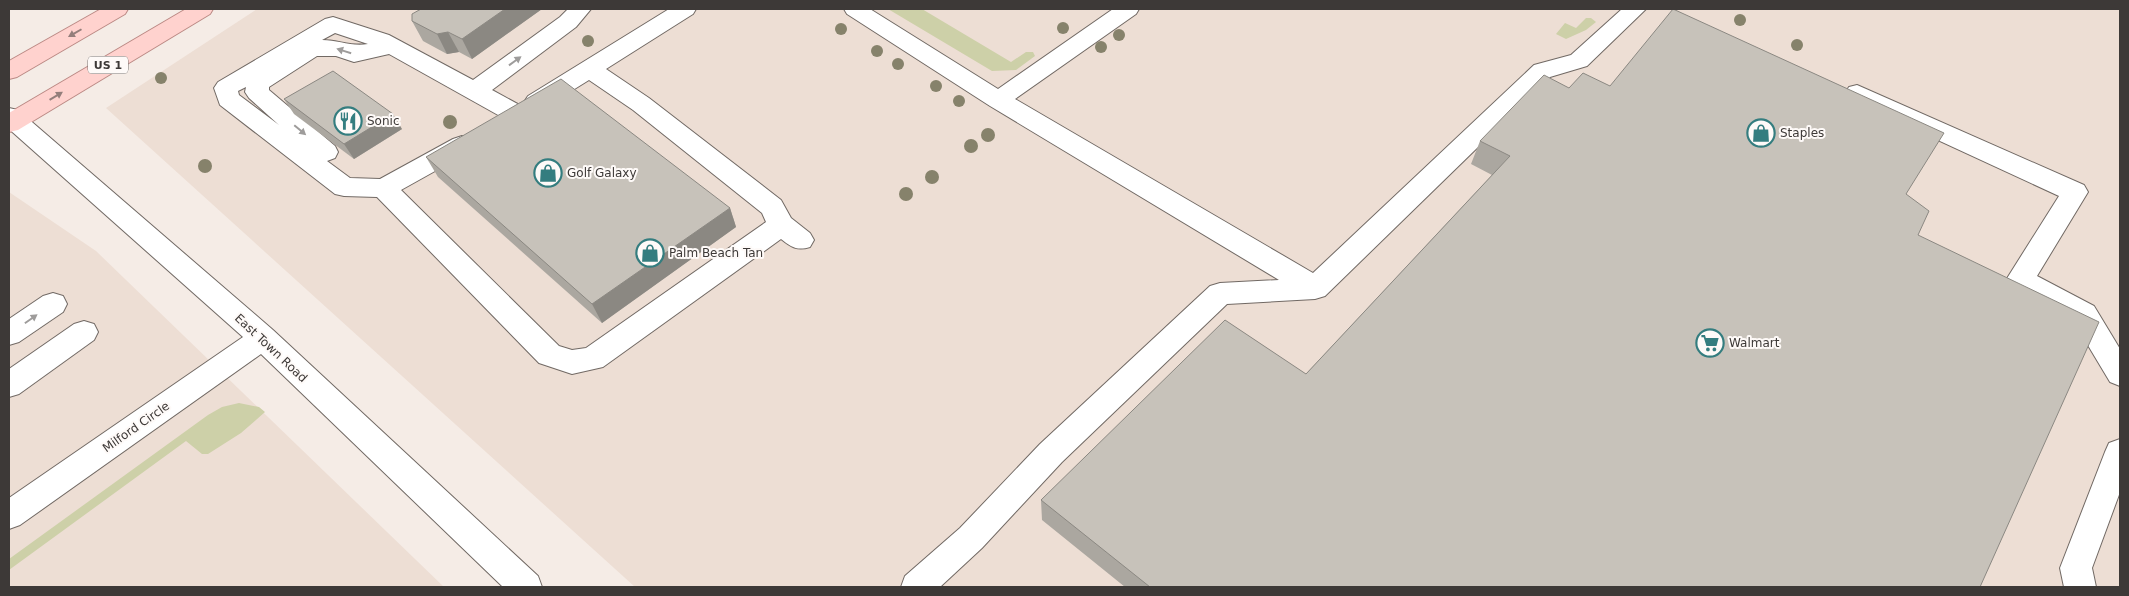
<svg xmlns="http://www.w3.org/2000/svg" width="2129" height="596" viewBox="0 0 2129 596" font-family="'DejaVu Sans',sans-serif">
<rect width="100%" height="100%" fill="#f5ece6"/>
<g fill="#edded4">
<polygon points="257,9 2120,9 2120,587 635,587 106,108"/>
<polygon points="9,192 96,251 444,587 9,587"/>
</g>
<g fill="#cdd0a8">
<polygon points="888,9 922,9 1011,62 1026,52 1033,52 1035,56 1016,70 992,71"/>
<polygon points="1586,18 1591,18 1596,22 1586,30 1566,39 1556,34 1565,23 1576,28"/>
<polygon points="239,403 259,407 265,412 241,433 208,454 202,454 186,441 9,570 9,559 208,415 222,407"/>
</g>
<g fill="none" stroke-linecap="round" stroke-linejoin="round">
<g stroke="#716964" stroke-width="2">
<g id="minor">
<path d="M 568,9 L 591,9 L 576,27 L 492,90 L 525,108 L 528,114 L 525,120 L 516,122 L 507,120 L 389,54 L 354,62 L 336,56 L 317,56 L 269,87 L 269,90 L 335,146 L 338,152 L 335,158 L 327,161 L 350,178 L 380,179 L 453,139 L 462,136 L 471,139 L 474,145 L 471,151 L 401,190 L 559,346 L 572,350 L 586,348 L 766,222 L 762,213 L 633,110 L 589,80 L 544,108 L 536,110 L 528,108 L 524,102 L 528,96 L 669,9 L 696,9 L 693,14 L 606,69 L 649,98 L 781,200 L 791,218 L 810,233 L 814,240 L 810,247 C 797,251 791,247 781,239 L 603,367 L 572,374 L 539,363 L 377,197 L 344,196 L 335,194 L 220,105 L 214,88 L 218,82 L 325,19 L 333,17 L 389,35 L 473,80 L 560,17 ZM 335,33 L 368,44 C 352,47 338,40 322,40 ZM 246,87 L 245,92 L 249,98 L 279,125 L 239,95 L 238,91 Z"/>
<polygon points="844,9 870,9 998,89 1113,9 1139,9 1136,14 1015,99 1313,273 1534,65 1571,55 1622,9 1646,9 1587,66 1550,77 1325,296 1315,299 1227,304 1062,462 982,548 940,587 901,587 905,576 960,528 1040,444 1210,286 1220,283 1279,280 990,106 847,14"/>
<polygon points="1857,85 2084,185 2088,192 2037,276 2094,306 2120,349 2120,386 2110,382 2074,322 2010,287 2006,280 2059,196 1849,99 1845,93 1849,87"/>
<polygon points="9,108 18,110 273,330 538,576 542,587 503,587 261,354 20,525 9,529 9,498 243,337 9,129"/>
<polygon points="53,293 63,296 67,304 63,312 19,342 9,345 9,319 43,296"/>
<polygon points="84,321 94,324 98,332 94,340 19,394 9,397 9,369 74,324"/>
<polygon points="2120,439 2120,492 2092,568 2096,587 2064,587 2060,568 2105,452 2109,443"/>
</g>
</g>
<g stroke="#bb8984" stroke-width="2">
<g id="major">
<polygon points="101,9 128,9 125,14 17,77 9,79 9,61"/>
<polygon points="186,9 213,9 210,14 18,130 9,132 9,113"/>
</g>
</g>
<use href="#minor" fill="#fff" fill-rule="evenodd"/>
<use href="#major" fill="#ffd2ce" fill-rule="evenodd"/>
</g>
<g fill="#86826b">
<circle cx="1740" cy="20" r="6"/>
<circle cx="1063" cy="28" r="6"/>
<circle cx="841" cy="29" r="6"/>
<circle cx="1119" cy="35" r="6"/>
<circle cx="588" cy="41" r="6"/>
<circle cx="1797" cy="45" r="6"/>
<circle cx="1101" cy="47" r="6"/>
<circle cx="877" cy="51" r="6"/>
<circle cx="898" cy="64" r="6"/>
<circle cx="161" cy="78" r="6"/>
<circle cx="936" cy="86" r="6"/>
<circle cx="959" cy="101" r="6"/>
<circle cx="450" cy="122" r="7"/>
<circle cx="988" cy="135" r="7"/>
<circle cx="971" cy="146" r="7"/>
<circle cx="205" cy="166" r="7"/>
<circle cx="932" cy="177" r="7"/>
<circle cx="906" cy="194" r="7"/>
</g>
<g fill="#aba7a0">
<polygon points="421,9 542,9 472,59 459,52 447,54 423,41 412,21"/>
<polygon points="1610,86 1906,194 1918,235 1980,587 1125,587 1042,520 1041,500 1306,374 1492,175 1471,164 1480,141 1569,88"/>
<polygon points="284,99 402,129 354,159 294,114"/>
<polygon points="426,157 730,208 736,227 602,323 438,177"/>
</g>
<g fill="#8b8882">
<polygon points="505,9 542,9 472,59 462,39"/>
<polygon points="448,32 459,52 447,54 437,34"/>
<polygon points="393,114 402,129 354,159 344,144"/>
<polygon points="730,208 736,227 602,323 592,304"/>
</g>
<g fill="#c7c2ba" stroke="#8b8882">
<polygon points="421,9 505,9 462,39 448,32 437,34 412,21 412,14"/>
<polygon points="1673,9 1944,133 1906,194 1929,211 1918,235 2099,322 1980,587 1150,587 1041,500 1225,320 1306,374 1510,156 1480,141 1544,75 1569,88 1583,73 1610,86"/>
<polygon points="333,71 393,114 344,144 284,99"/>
<polygon points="561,79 730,208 592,304 426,157"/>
</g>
<defs><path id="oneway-solid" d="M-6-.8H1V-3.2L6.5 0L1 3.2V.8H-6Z" transform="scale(1.25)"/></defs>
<g fill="#947e7b">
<use href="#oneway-solid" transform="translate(75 33) rotate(150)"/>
<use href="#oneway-solid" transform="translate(56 96) rotate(-31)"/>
</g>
<g fill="#9e9c9b">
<use href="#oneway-solid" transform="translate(344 51) rotate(-163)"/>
<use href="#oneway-solid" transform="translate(515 61) rotate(-36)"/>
<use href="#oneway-solid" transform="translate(300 130) rotate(40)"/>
<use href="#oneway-solid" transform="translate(31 319) rotate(-35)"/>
</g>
<defs>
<g id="restaurant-ring" transform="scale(1.4375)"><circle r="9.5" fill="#fefaf8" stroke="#347d7f" stroke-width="1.5"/><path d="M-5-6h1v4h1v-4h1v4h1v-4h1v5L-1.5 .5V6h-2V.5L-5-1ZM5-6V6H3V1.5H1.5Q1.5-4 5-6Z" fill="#347d7f"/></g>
<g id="shop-ring" transform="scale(1.4375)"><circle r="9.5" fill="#fefaf8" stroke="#347d7f" stroke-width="1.5"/><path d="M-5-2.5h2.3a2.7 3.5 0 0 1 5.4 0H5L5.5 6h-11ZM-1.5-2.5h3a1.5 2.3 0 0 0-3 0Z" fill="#347d7f"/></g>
<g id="supermarket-ring" transform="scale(1.4375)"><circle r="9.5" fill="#fefaf8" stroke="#347d7f" stroke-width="1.5"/><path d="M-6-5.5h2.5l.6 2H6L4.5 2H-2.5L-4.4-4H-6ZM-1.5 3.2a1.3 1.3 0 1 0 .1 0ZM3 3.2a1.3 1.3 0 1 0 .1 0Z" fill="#347d7f"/></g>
</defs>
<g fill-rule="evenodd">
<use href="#restaurant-ring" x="348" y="121"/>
<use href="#shop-ring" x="1761" y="133"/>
<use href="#shop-ring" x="548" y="173"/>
<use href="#shop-ring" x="650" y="253"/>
<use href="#supermarket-ring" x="1710" y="343"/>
</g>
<g text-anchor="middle" stroke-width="4" stroke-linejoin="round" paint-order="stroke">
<rect fill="#fefaf8" stroke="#777371" stroke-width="1" x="88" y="56.5" width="40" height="17" rx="4"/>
<g font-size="11" font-weight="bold" fill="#3d3937">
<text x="108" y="69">US 1</text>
</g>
<g font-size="12" fill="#3d3937" stroke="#fefaf8" text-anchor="start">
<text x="367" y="125">Sonic</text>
<text x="1780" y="137">Staples</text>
<text x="567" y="177">Golf Galaxy</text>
<text x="669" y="257">Palm Beach Tan</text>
<text x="1729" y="347">Walmart</text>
</g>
<g font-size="12" fill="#3d3937" stroke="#fefaf8">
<text transform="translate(271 348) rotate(43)" y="4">East Town Road</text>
<text transform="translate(136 427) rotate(-35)" y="4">Milford Circle</text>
</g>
</g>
<rect width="2129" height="596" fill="none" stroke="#3d3937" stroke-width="20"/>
</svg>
